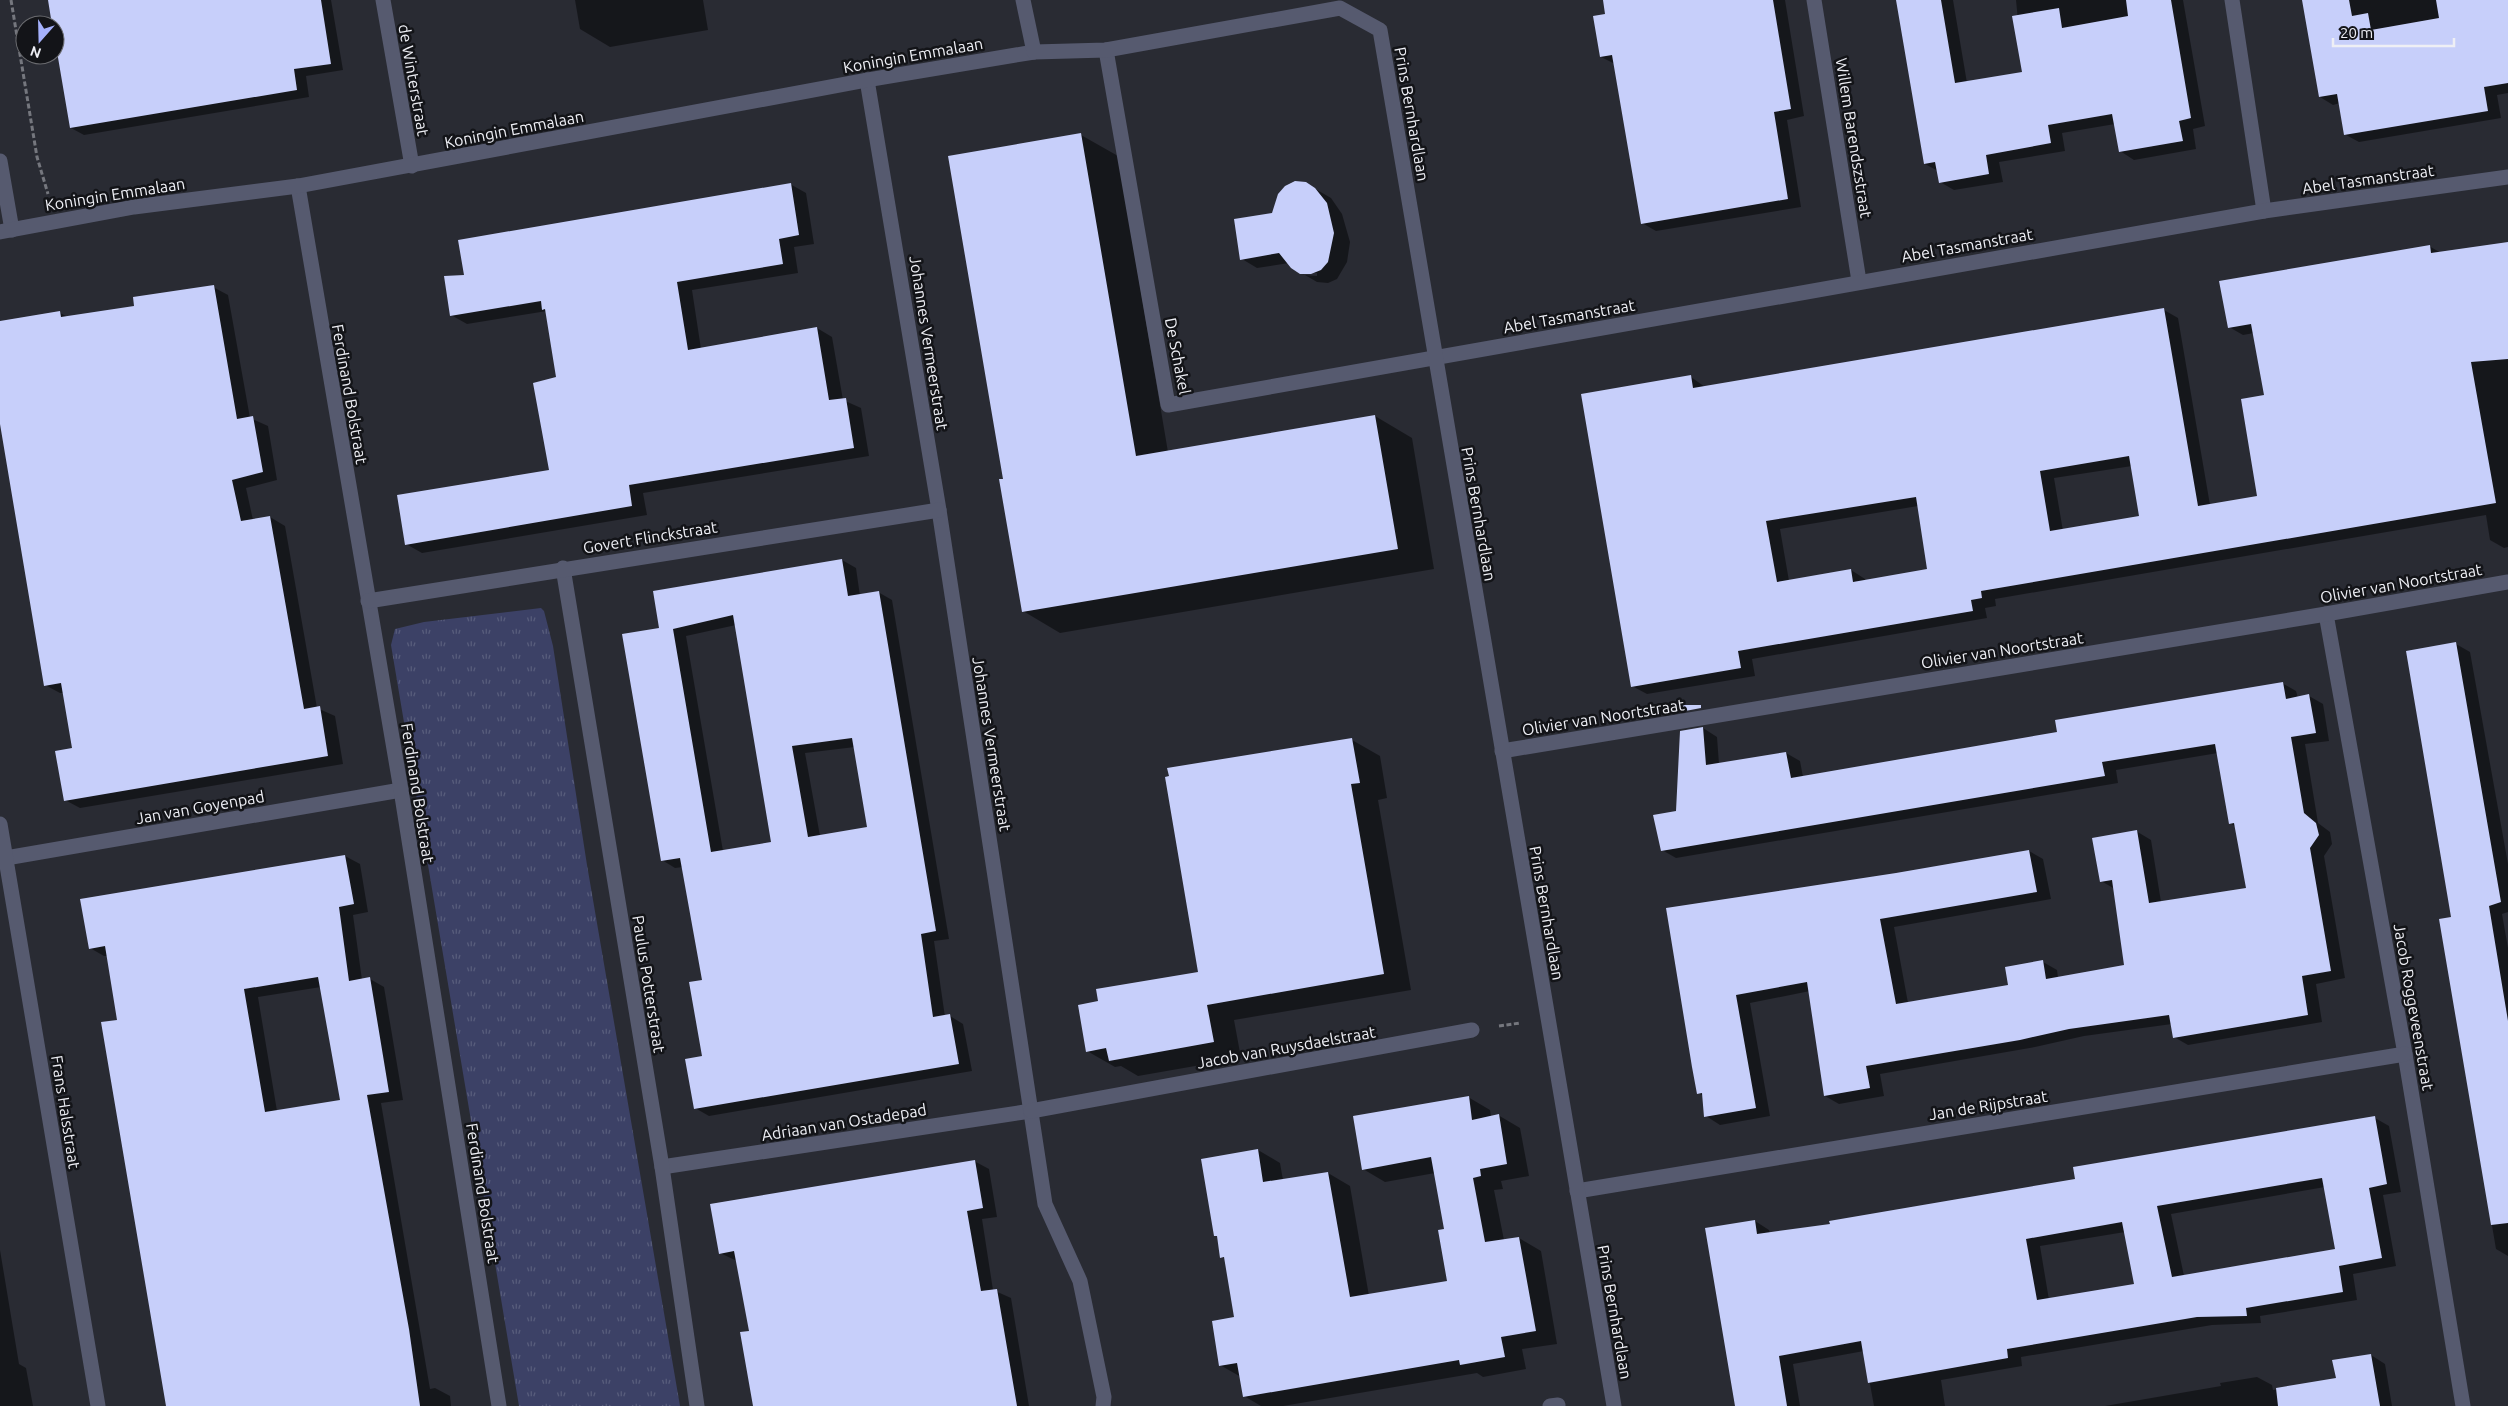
<svg xmlns="http://www.w3.org/2000/svg" width="2508" height="1406" viewBox="0 0 2508 1406" font-family="Ubuntu,sans-serif">
<defs>
<pattern id="grass-tufts" width="24" height="20" patternUnits="userSpaceOnUse" patternTransform="scale(1.25)"><rect width="24" height="20" fill="#3c4166"/><path d="M3 7l-1-3M5 7V3M7 7l1-3M15 17l-1-3M17 17v-4M19 17l1-3" fill="none" stroke="#585d7c"/></pattern>
</defs>
<rect width="100%" height="100%" fill="#292b33"/>
<polygon fill="url(#grass-tufts)" points="541,608 544,611 553,646 587,865 680,1406 519,1406 391,645 395,629 424,622"/>
<g fill="#0007" fill-rule="evenodd">
<polygon points="50,0 331,0 343,70 306,76 309,97 84,135 71,128"/>
<polygon points="575,0 703,0 708,30 610,47 580,29"/>
<polygon points="1625,0 1785,0 1804,116 1787,120 1801,207 1656,231 1642,223 1615,64 1601,57 1607,15"/>
<polygon points="1897,0 1953,0 1967,83 2023,73 2016,0 2183,0 2205,126 2193,129 2196,149 2134,160 2120,151 2115,124 2062,133 2065,151 1999,162 2003,182 1954,190 1940,182 1938,171 1925,164"/>
<polygon points="2303,0 2508,0 2508,93 2497,95 2501,118 2359,142 2346,135 2340,103 2333,105 2320,97"/>
<polygon points="1081,135 1118,156 1168,452 1375,416 1412,438 1434,569 1060,633 1023,611 1005,480"/>
<polygon points="1305,183 1331,198 1342,214 1350,242 1347,262 1337,279 1328,283 1317,282 1305,275 1317,276 1317,273 1302,273 1304,275 1289,263 1257,268 1242,259 1272,214"/>
<polygon points="790,184 806,193 814,244 794,247 798,273 692,290 701,349 817,328 832,337 843,400 861,408 869,456 643,493 647,515 422,553 406,544 551,471 557,378 547,311 467,324 451,315 466,276"/>
<path d="M 2508,244 L 2508,547 L 2504,548 L 2490,540 L 2486,515 L 1995,599 L 1996,606 L 1985,608 L 1987,618 L 1752,659 L 1755,676 L 1647,694 L 1632,686 L 1691,377 L 1705,387 L 2164,310 L 2178,318 L 2210,505 L 2259,497 L 2265,396 L 2254,333 L 2243,335 L 2229,327 L 2429,246 L 2441,253 ZM 2132,466 L 2141,517 L 2063,531 L 2054,478 ZM 1918,506 L 1928,570 L 1866,581 L 1865,579 L 1851,570 L 1789,581 L 1780,529 Z"/>
<polygon points="213,287 228,295 250,418 268,426 277,480 246,488 253,520 270,517 285,526 317,708 335,716 343,764 80,808 65,800 73,749 64,693 60,693 45,685 0,417 0,322 60,313 68,317 136,307"/>
<path d="M 842,560 L 856,568 L 860,596 L 878,592 L 892,600 L 949,939 L 934,941 L 945,1017 L 950,1016 L 963,1024 L 972,1071 L 709,1116 L 695,1108 L 703,1058 L 704,981 L 683,867 L 675,868 L 662,860 L 661,629 ZM 736,625 L 773,843 L 723,851 L 686,636 ZM 855,747 L 868,828 L 820,836 L 805,753 Z"/>
<polygon points="2456,644 2470,652 2508,864 2508,912 2502,914 2508,948 2508,1256 2496,1249 2440,920 2453,918"/>
<polygon points="2282,683 2296,691 2298,698 2309,696 2323,704 2329,741 2305,744 2318,823 2330,832 2332,844 2324,856 2345,978 2316,984 2322,1022 2188,1045 2174,1037 2172,1024 2084,1036 2035,1047 1880,1074 1884,1096 1839,1104 1825,1096 1810,991 1750,1003 1770,1116 1720,1125 1706,1116 1704,1096 1698,1093 1667,909 1897,874 2029,851 2043,859 2051,899 1894,927 1908,1003 2010,986 2043,962 2057,970 2058,978 2125,966 2115,889 2101,881 2136,831 2151,840 2161,902 2247,889 2236,827 2230,823 2218,753 2116,770 2118,783 1676,858 1662,850 1677,812 1703,728 1717,737 1719,764 1786,753 1800,761 1803,777 2059,733"/>
<polygon points="1352,740 1380,756 1387,798 1378,800 1411,990 1234,1020 1241,1058 1138,1076 1121,1066 1115,1067 1087,1051 1100,1002 1200,973"/>
<path d="M 345,856 L 360,864 L 368,912 L 353,915 L 362,980 L 370,979 L 384,987 L 403,1100 L 381,1103 L 430,1389 L 435,1388 L 450,1396 L 451,1406 L 169,1406 L 119,1021 L 108,956 L 104,956 L 90,948 ZM 321,987 L 341,1101 L 277,1111 L 258,997 Z"/>
<polygon points="1468,1097 1490,1110 1491,1117 1498,1115 1520,1128 1529,1176 1501,1181 1503,1189 1494,1190 1504,1240 1519,1238 1541,1251 1557,1344 1522,1349 1526,1369 1483,1377 1477,1373 1283,1406 1261,1406 1244,1396 1241,1377 1220,1365 1236,1318 1226,1259 1221,1257 1218,1237 1215,1235 1258,1150 1280,1163 1283,1180 1328,1173 1350,1186 1369,1296 1448,1283 1446,1230 1435,1173 1385,1182 1363,1169"/>
<path d="M 2375,1118 L 2389,1126 L 2401,1192 L 2383,1195 L 2396,1266 L 2353,1274 L 2357,1300 L 2260,1316 L 2261,1323 L 2212,1325 L 2021,1357 L 2022,1366 L 1941,1380 L 1945,1406 L 1874,1406 L 1864,1351 L 1793,1364 L 1800,1406 L 1736,1406 L 1755,1221 L 1769,1230 L 1770,1234 L 1831,1225 L 2076,1180 ZM 2325,1187 L 2337,1250 L 2184,1276 L 2171,1214 ZM 2125,1232 L 2135,1285 L 2049,1300 L 2040,1246 Z"/>
<polygon points="974,1161 989,1169 997,1217 982,1219 993,1290 1011,1298 1029,1406 754,1406 750,1332 737,1261 720,1253"/>
<polygon points="0,1250 19,1364 26,1368 33,1406 0,1406"/>
<polygon points="2371,1355 2385,1364 2392,1406 2105,1406 2221,1386 2220,1383 2257,1377 2272,1385 2273,1390 2337,1379"/>
</g>
<g fill="#c7cffa" fill-rule="evenodd">
<polygon points="48,0 321,0 331,64 294,69 297,90 70,128 55,40 55,25 52,25"/>
<polygon points="1603,0 1773,0 1791,109 1774,112 1788,199 1641,224 1612,55 1600,57 1593,16 1605,14"/>
<polygon points="1896,0 1941,0 1955,83 2022,72 2012,16 2059,8 2062,28 2128,16 2126,0 2171,0 2191,118 2179,121 2183,141 2119,152 2112,114 2048,125 2051,143 1986,155 1989,174 1939,183 1935,162 1924,164"/>
<polygon points="2302,0 2349,0 2352,16 2368,13 2371,30 2439,18 2436,0 2508,0 2508,83 2484,87 2488,111 2344,135 2337,94 2319,97"/>
<polygon points="1081,133 1136,456 1375,415 1398,549 1022,612 999,479 1003,479 948,156"/>
<polygon points="1295,181 1306,182 1315,188 1327,203 1334,233 1328,262 1321,270 1311,274 1300,274 1291,268 1279,253 1240,260 1234,219 1272,213 1278,194 1285,186"/>
<polygon points="791,183 799,235 779,239 783,264 677,282 688,350 817,327 829,400 846,398 854,448 629,485 632,506 405,545 397,495 549,470 533,383 556,377 545,309 542,310 541,301 450,316 444,276 464,275 458,240"/>
<path d="M 2508,242 L 2508,359 L 2471,362 L 2496,503 L 1981,591 L 1982,598 L 1971,600 L 1973,611 L 1738,651 L 1741,668 L 1631,687 L 1581,394 L 1691,375 L 1693,388 L 2164,308 L 2198,506 L 2257,496 L 2241,399 L 2264,395 L 2251,324 L 2228,328 L 2219,281 L 2430,245 L 2431,253 ZM 2129,456 L 2139,516 L 2050,531 L 2040,471 ZM 1916,497 L 1927,569 L 1853,582 L 1851,569 L 1777,582 L 1766,521 Z"/>
<polygon points="214,285 237,419 253,416 263,472 232,480 241,521 270,516 304,709 320,706 328,756 64,801 55,751 72,748 61,683 44,686 0,424 0,321 60,311 61,317 134,306 133,297"/>
<path d="M 842,559 L 848,596 L 879,591 L 936,931 L 921,934 L 933,1017 L 950,1014 L 959,1064 L 694,1109 L 685,1059 L 702,1056 L 689,982 L 702,980 L 680,858 L 661,861 L 622,634 L 659,628 L 653,591 ZM 733,615 L 771,842 L 711,852 L 673,629 ZM 852,738 L 867,827 L 808,837 L 792,746 Z"/>
<polygon points="2456,642 2501,902 2489,906 2508,1021 2508,1223 2491,1225 2439,919 2451,917 2406,651"/>
<polygon points="2283,682 2286,699 2309,694 2316,733 2291,737 2304,813 2316,823 2319,835 2310,848 2331,971 2302,976 2308,1015 2173,1038 2169,1015 2069,1029 2020,1040 1866,1066 1870,1088 1824,1096 1807,982 1736,995 1756,1108 1704,1117 1702,1093 1697,1094 1692,1067 1666,908 1896,873 2029,850 2037,892 1880,919 1896,1004 2008,985 2005,967 2043,960 2046,979 2124,965 2112,880 2100,882 2092,838 2137,830 2149,903 2246,888 2234,823 2229,824 2215,744 2102,762 2105,776 1661,851 1653,815 1676,811 1680,731 1703,727 1706,765 1786,752 1791,778 2057,732 2055,720"/>
<polygon points="1681,705 1701,705 1701,708 1680,712"/>
<polygon points="1352,738 1360,783 1351,784 1384,974 1207,1005 1214,1042 1109,1061 1106,1048 1086,1052 1078,1005 1098,1001 1096,989 1198,972 1165,777 1169,776 1167,768"/>
<path d="M 345,855 L 354,904 L 339,907 L 349,981 L 370,977 L 389,1092 L 367,1095 L 409,1329 L 420,1406 L 166,1406 L 101,1022 L 117,1020 L 105,946 L 89,949 L 80,899 ZM 318,977 L 340,1100 L 265,1112 L 244,989 Z"/>
<polygon points="1469,1096 1472,1120 1499,1114 1507,1164 1480,1169 1481,1176 1473,1178 1485,1242 1519,1237 1536,1331 1501,1337 1505,1357 1460,1365 1459,1360 1243,1397 1237,1363 1219,1366 1212,1321 1234,1317 1224,1257 1220,1258 1217,1236 1214,1236 1201,1159 1258,1149 1263,1182 1328,1172 1350,1297 1447,1281 1438,1230 1444,1229 1431,1157 1362,1170 1353,1116"/>
<path d="M 2375,1116 L 2387,1184 L 2369,1188 L 2382,1258 L 2339,1266 L 2343,1292 L 2246,1308 L 2247,1316 L 2197,1317 L 2007,1349 L 2008,1358 L 1868,1383 L 1861,1341 L 1779,1356 L 1787,1406 L 1735,1406 L 1705,1228 L 1755,1220 L 1757,1234 L 1830,1224 L 1829,1221 L 2075,1179 L 2073,1167 ZM 2322,1178 L 2335,1249 L 2172,1277 L 2157,1206 ZM 2122,1222 L 2134,1284 L 2037,1300 L 2026,1239 Z"/>
<polygon points="975,1160 983,1208 967,1211 981,1291 997,1289 1017,1406 753,1406 740,1332 749,1331 734,1251 719,1254 710,1204"/>
<polygon points="2371,1354 2380,1406 2278,1406 2276,1388 2336,1378 2332,1360"/>
</g>
<g fill="none" stroke-linecap="round" stroke-linejoin="round">
<g stroke="#75777e" stroke-width="3" stroke-dasharray="5 2.5" stroke-linecap="butt">
<polyline points="11,0 37,157 48,194"/>
<polyline points="1499,1026 1520,1023"/>
</g>
<g stroke="#565a6f" stroke-width="15">
<polyline points="6,858 401,790"/>
<polyline points="662,1167 1031,1111"/>
</g>
<g stroke="#565a6f" stroke-width="15">
<polyline points="383,0 412,166"/>
<polyline points="1814,0 1859,281"/>
<polyline points="2232,0 2264,211"/>
<polyline points="1106,50 1168,405 2264,211 2508,177"/>
<polyline points="867,80 939,510 1045,1204 1080,1281 1104,1397 1103,1406"/>
<polyline points="0,161 12,230"/>
<polyline points="298,186 401,790 499,1406"/>
<polyline points="0,232 134,207 298,186 867,80 1034,52"/>
<polyline points="563,568 662,1167 697,1406"/>
<polyline points="368,601 939,510"/>
<polyline points="2326,614 2405,1054 2463,1406"/>
<polyline points="1502,751 2326,614 2508,582"/>
<polyline points="0,824 98,1406"/>
<polyline points="1031,1111 1472,1030"/>
<polyline points="1577,1191 2405,1054"/>
<polyline points="1550,1406 1558,1405"/>
</g>
<polyline stroke="#565a6f" stroke-width="15" points="1023,0 1034,52 1106,50 1340,8 1380,30 1614,1406"/>
</g>
<g text-anchor="middle" stroke-width="5" stroke-linejoin="round" paint-order="stroke">
<g font-size="16" fill="#eeeff5" stroke="#131418">
<text transform="translate(913 55) rotate(-10)" y="6">Koningin Emmalaan</text>
<text transform="translate(414 80) rotate(80)" y="6">de Winterstraat</text>
<text transform="translate(1412 114) rotate(80)" y="6">Prins Bernhardlaan</text>
<text transform="translate(514 129) rotate(-11)" y="6">Koningin Emmalaan</text>
<text transform="translate(1854 138) rotate(81)" y="6">Willem Barendszstraat</text>
<text transform="translate(2368 179) rotate(-8)" y="6">Abel Tasmanstraat</text>
<text transform="translate(115 194) rotate(-9)" y="6">Koningin Emmalaan</text>
<text transform="translate(1967 245) rotate(-10)" y="6">Abel Tasmanstraat</text>
<text transform="translate(1569 316) rotate(-10)" y="6">Abel Tasmanstraat</text>
<text transform="translate(929 343) rotate(81)" y="6">Johannes Vermeerstraat</text>
<text transform="translate(1178 356) rotate(79)" y="6">De Schakel</text>
<text transform="translate(350 394) rotate(80)" y="6">Ferdinand Bolstraat</text>
<text transform="translate(1479 514) rotate(80)" y="6">Prins Bernhardlaan</text>
<text transform="translate(650 537) rotate(-9)" y="6">Govert Flinckstraat</text>
<text transform="translate(2401 583) rotate(-10)" y="6">Olivier van Noortstraat</text>
<text transform="translate(2002 650) rotate(-9)" y="6">Olivier van Noortstraat</text>
<text transform="translate(1603 717) rotate(-9)" y="6">Olivier van Noortstraat</text>
<text transform="translate(992 744) rotate(81)" y="6">Johannes Vermeerstraat</text>
<text transform="translate(418 793) rotate(81)" y="6">Ferdinand Bolstraat</text>
<text transform="translate(200 807) rotate(-10)" y="6">Jan van Goyenpad</text>
<text transform="translate(1547 913) rotate(80)" y="6">Prins Bernhardlaan</text>
<text transform="translate(649 984) rotate(81)" y="6">Paulus Potterstraat</text>
<text transform="translate(2414 1007) rotate(80)" y="6">Jacob Roggeveenstraat</text>
<text transform="translate(1286 1047) rotate(-10)" y="6">Jacob van Ruysdaelstraat</text>
<text transform="translate(1988 1105) rotate(-9)" y="6">Jan de Rijpstraat</text>
<text transform="translate(66 1112) rotate(81)" y="6">Frans Halsstraat</text>
<text transform="translate(844 1122) rotate(-9)" y="6">Adriaan van Ostadepad</text>
<text transform="translate(483 1193) rotate(81)" y="6">Ferdinand Bolstraat</text>
<text transform="translate(1615 1312) rotate(80)" y="6">Prins Bernhardlaan</text>
</g>
</g>
<g transform="translate(40 40) rotate(200)"><circle r="24" fill="#131418" stroke="#6b6c70"/>
<path d="M0-4L9 19L0 12L-9 19Z" fill="#a5b1fc"/>
<text y="-8" font-size="14" font-weight="bold" text-anchor="middle" fill="#eeeff5">N</text>
</g>
<path d="M2333 38v8h121v-8" fill="none" stroke="#eeeff5" stroke-width="2.5"/>
<text x="2340" y="38" font-size="15" fill="#eeeff5" stroke="#131418" stroke-width="4" paint-order="stroke">20 m</text>
</svg>
